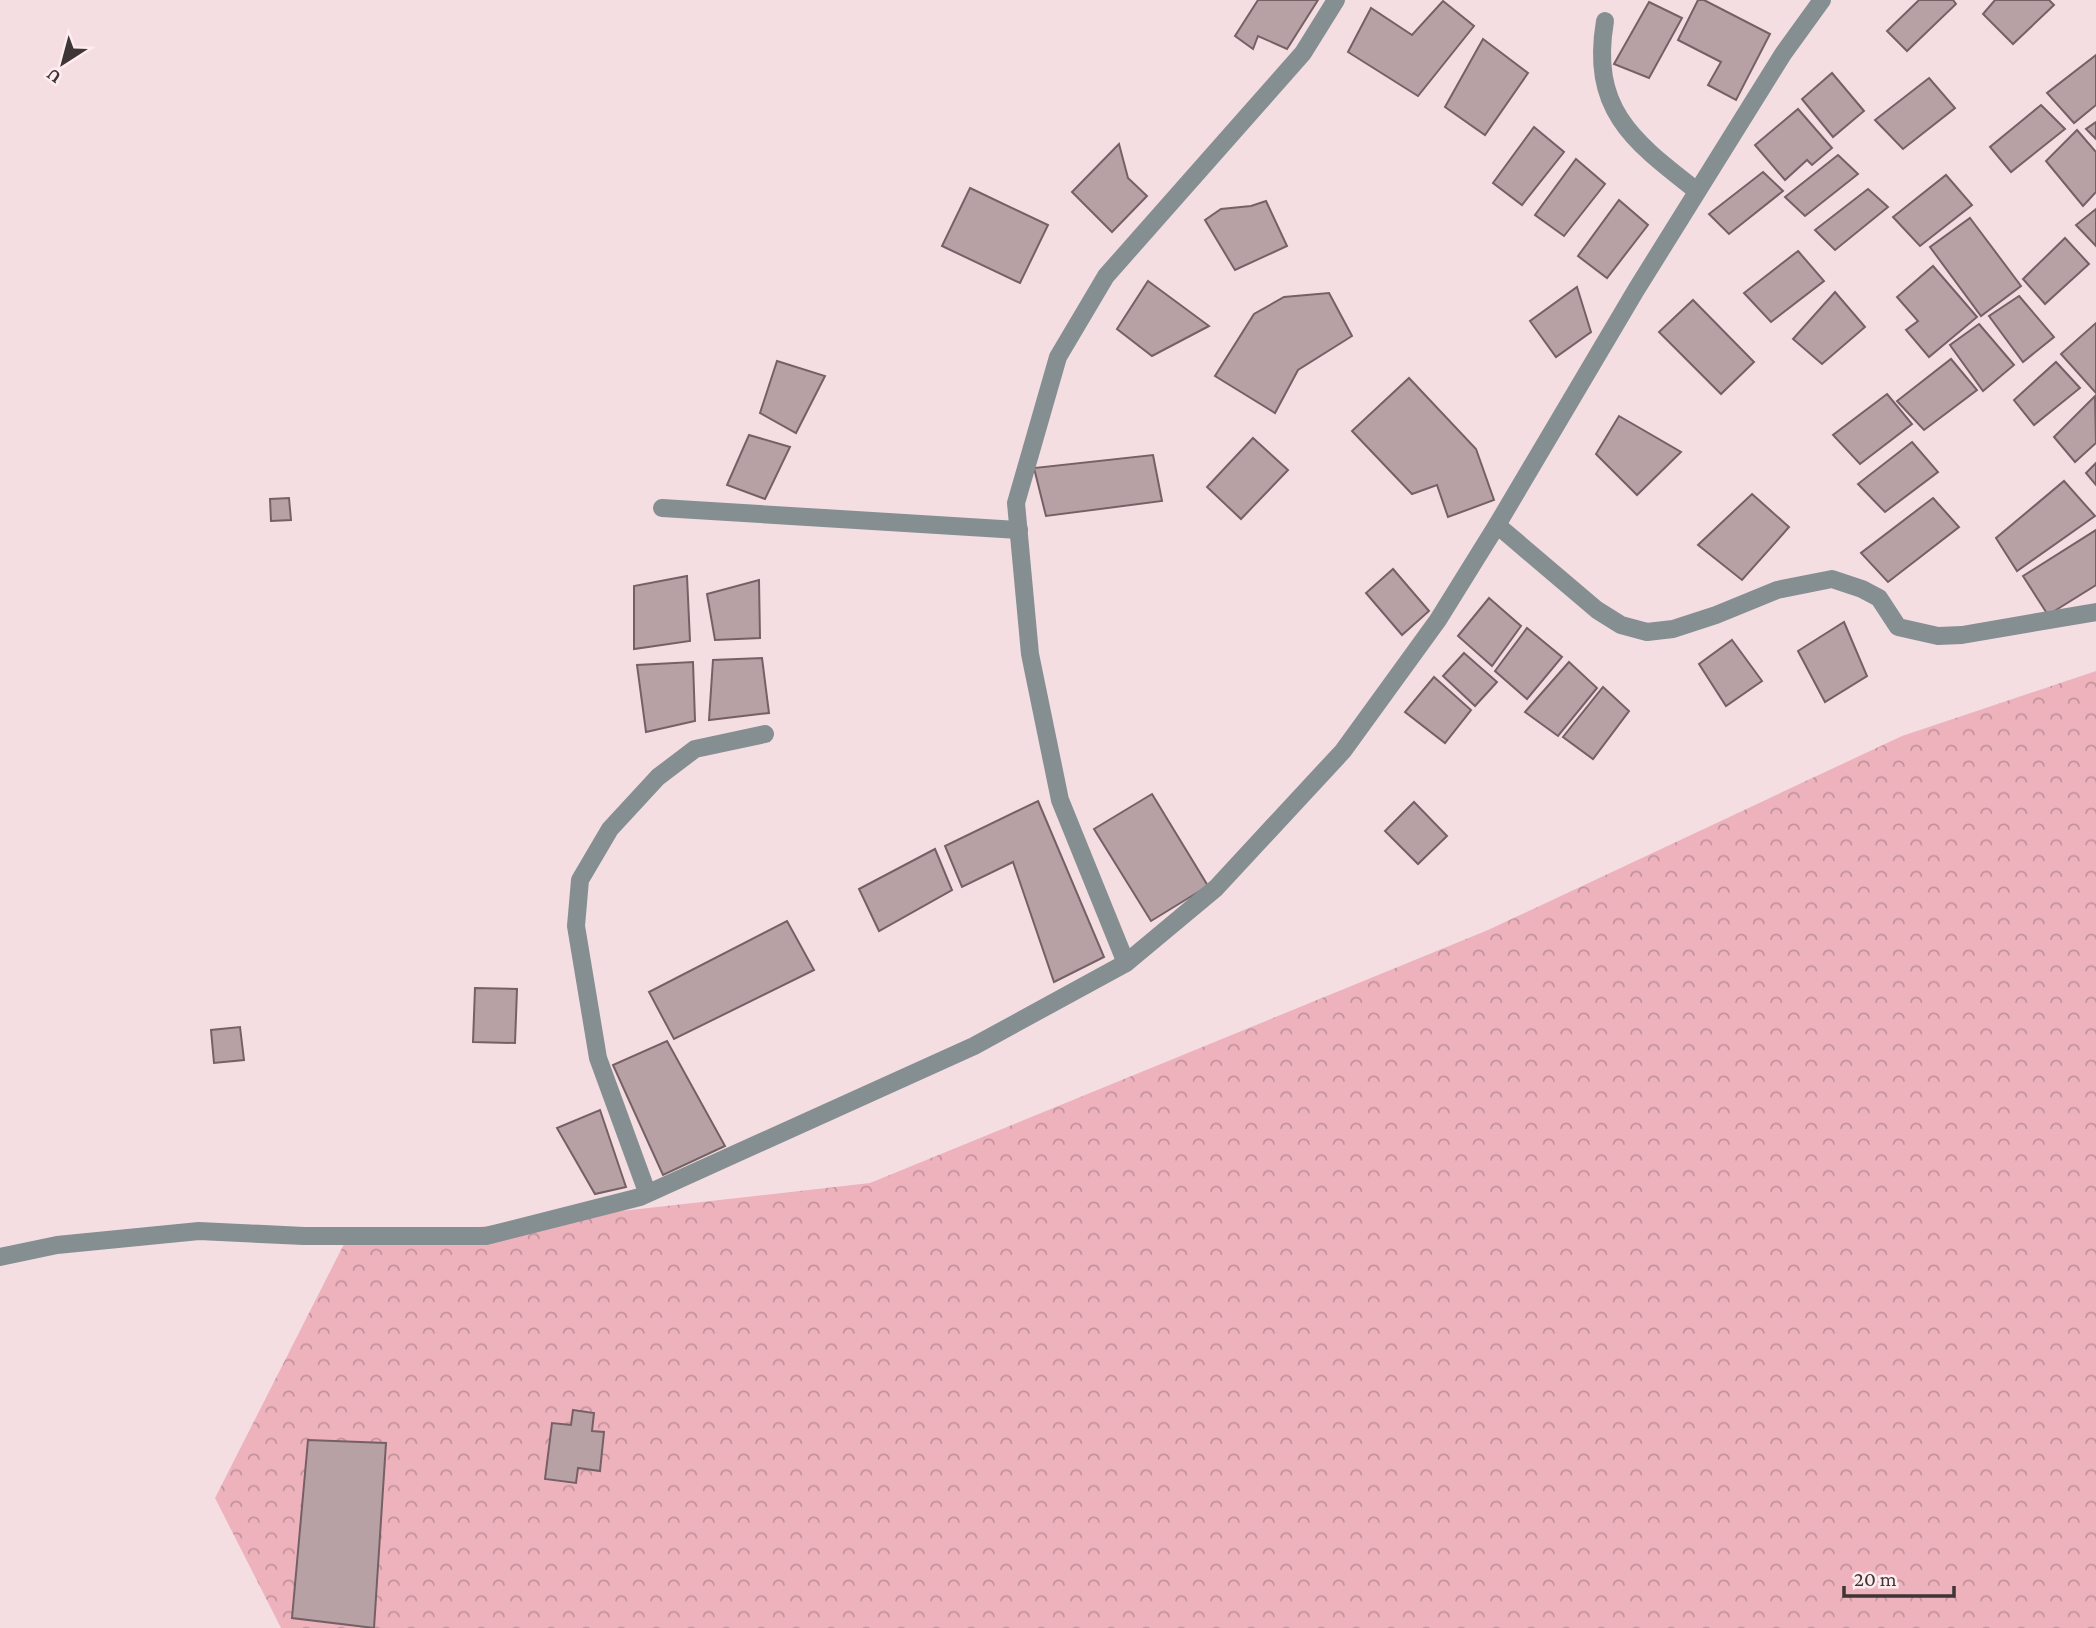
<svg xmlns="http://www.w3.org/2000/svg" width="2096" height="1628" viewBox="0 0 2096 1628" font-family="'Crimson Pro',serif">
<defs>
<pattern id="forest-crowns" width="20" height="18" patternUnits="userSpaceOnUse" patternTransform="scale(1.75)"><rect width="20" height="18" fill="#eeb2bd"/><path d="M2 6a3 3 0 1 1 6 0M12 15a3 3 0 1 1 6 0" fill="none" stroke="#c2929a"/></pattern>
</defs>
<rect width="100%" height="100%" fill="#f5dee2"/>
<polygon fill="url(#forest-crowns)" points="2096,671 2096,1628 281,1628 215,1498 345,1242 870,1183 1488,930 1902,736"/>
<g fill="#b7a1a5" stroke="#756165" stroke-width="2">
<polygon points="1258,0 1318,0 1287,49 1258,36 1253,49 1235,36"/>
<polygon points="1698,0 1704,0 1770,34 1736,100 1708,85 1721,62 1678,40"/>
<polygon points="1919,0 1953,0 1956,4 1907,51 1887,31"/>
<polygon points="1995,0 2049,0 2054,5 2013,44 1983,14"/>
<polygon points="1443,1 1474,26 1418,96 1348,52 1371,8 1412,35"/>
<polygon points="1649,2 1682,18 1649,78 1614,64"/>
<polygon points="1483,39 1528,73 1485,135 1445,107"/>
<polygon points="2096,55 2096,105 2074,123 2047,93"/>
<polygon points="1832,73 1864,111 1833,137 1802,99"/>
<polygon points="1929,78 1955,108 1903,149 1875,120"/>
<polygon points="2041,105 2065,129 2011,172 1990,147"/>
<polygon points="1798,109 1832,148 1812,165 1807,160 1785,180 1755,145"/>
<polygon points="2096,122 2096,139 2086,129"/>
<polygon points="1534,127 1564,152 1522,205 1493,183"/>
<polygon points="2077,130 2096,152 2096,192 2083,206 2046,161"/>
<polygon points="1119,144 1128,178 1147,196 1112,232 1072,192"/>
<polygon points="1838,155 1858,174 1805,216 1785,197"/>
<polygon points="1576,159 1605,184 1564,236 1535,215"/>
<polygon points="1763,172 1783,191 1729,234 1709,214"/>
<polygon points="1946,175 1972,205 1920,246 1893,217"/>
<polygon points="970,188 1048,225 1020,283 942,246"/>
<polygon points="1868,189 1888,207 1835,250 1815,230"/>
<polygon points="1619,200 1648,225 1607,278 1578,256"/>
<polygon points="1266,201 1287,246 1235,270 1205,220 1221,209 1251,206"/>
<polygon points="2096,209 2096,246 2076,225"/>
<polygon points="1970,218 2021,286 1981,316 1930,247"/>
<polygon points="2065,238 2089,264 2045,304 2023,279"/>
<polygon points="1798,251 1824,281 1771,322 1744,293"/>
<polygon points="1933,266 1977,317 1929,357 1906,330 1918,321 1897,297"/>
<polygon points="1148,281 1209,326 1152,356 1117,329"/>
<polygon points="1577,287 1591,332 1556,357 1530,321"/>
<polygon points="1835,292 1865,327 1822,364 1793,339"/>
<polygon points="1329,293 1352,336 1298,370 1275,413 1215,376 1254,314 1284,297"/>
<polygon points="2019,296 2054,337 2023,362 1989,316"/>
<polygon points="1693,300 1754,362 1721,394 1659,332"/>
<polygon points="2096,323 2096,393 2061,354"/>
<polygon points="1979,324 2014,365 1983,391 1950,345"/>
<polygon points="1951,359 1977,390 1924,430 1897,401"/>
<polygon points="777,361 825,376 796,433 760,413"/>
<polygon points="2056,362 2080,388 2034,425 2014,400"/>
<polygon points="1409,378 1476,449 1494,500 1448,517 1437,485 1412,494 1352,431"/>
<polygon points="1887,394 1912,424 1860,464 1833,435"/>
<polygon points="2095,396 2096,443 2075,462 2054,437"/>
<polygon points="1619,416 1681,452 1637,495 1596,454"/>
<polygon points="749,435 790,447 765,499 727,485"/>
<polygon points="1253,438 1288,470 1241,519 1207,487"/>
<polygon points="1912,442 1938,472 1885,512 1858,484"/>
<polygon points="1153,455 1162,501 1046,516 1034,468"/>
<polygon points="2096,463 2096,485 2086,473"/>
<polygon points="2064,481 2095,516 2017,571 1996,538"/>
<polygon points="1752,494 1789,527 1742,580 1698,545"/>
<polygon points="289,498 291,520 271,521 270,499"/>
<polygon points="1933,498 1959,527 1888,582 1861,553"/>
<polygon points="2096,530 2096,585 2048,615 2023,576"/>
<polygon points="1393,569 1429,611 1402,635 1366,593"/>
<polygon points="687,576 690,641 634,649 634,586"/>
<polygon points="759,580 760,638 715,640 707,594"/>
<polygon points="1489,598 1521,626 1492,666 1458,636"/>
<polygon points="1844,622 1867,676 1825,702 1798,651"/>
<polygon points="1527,628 1562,657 1527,699 1495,671"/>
<polygon points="1732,640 1762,681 1726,706 1699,664"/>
<polygon points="1464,653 1497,682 1475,706 1443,676"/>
<polygon points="762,658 769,713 709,720 713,660"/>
<polygon points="693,662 695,721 646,732 637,665"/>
<polygon points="1569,662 1597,688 1558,736 1525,712"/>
<polygon points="1434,677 1471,710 1445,743 1405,712"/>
<polygon points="1603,687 1629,711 1593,759 1563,737"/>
<polygon points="1152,794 1208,886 1151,921 1094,829"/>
<polygon points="1038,801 1104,957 1054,982 1013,862 962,887 945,846"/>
<polygon points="1414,802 1447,836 1418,864 1385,831"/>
<polygon points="935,849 952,890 879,931 859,889"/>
<polygon points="787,921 814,970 674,1039 649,992"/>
<polygon points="475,988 517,989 515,1043 473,1042"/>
<polygon points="240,1027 244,1060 214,1063 211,1030"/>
<polygon points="667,1041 725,1146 663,1175 613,1065"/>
<polygon points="600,1110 626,1187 595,1194 557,1128"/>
<polygon points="573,1410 594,1413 592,1431 604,1432 600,1471 578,1468 576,1483 545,1479 552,1423 571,1425"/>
<polygon points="308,1440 386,1443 374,1628 292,1618"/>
</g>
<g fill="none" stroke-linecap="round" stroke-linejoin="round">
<g stroke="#858f91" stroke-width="18">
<path d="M 1605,21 C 1590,110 1633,141 1697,191"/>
<polyline points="662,508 1019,530"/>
<polyline points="1497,525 1597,610 1621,625 1647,632 1673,629 1716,615 1777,590 1832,579 1862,589 1879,598 1898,627 1938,636 1962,635 2096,612"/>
<polyline points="1126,963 1060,800 1030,654 1016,503 1058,357 1106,276 1303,53 1336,0"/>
<polyline points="647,1192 598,1058 576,926 580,880 610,829 658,777 695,749 765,734"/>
<polyline points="0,1257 57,1245 199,1231 304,1236 486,1236 640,1197 974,1046 1126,963 1216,888 1343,751 1438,620 1497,525 1636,290 1783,54 1822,0"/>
</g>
</g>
<g transform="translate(63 63) rotate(216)" stroke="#ffecef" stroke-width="5" paint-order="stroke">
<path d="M0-5L12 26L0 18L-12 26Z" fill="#3e3536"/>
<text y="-10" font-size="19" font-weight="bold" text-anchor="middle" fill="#3e3536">U</text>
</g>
<path d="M1844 1586v10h110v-10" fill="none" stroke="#3e3536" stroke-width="3.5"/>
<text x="1854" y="1586" font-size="21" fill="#3e3536" stroke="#ffecef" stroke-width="5" paint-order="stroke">20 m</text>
</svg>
